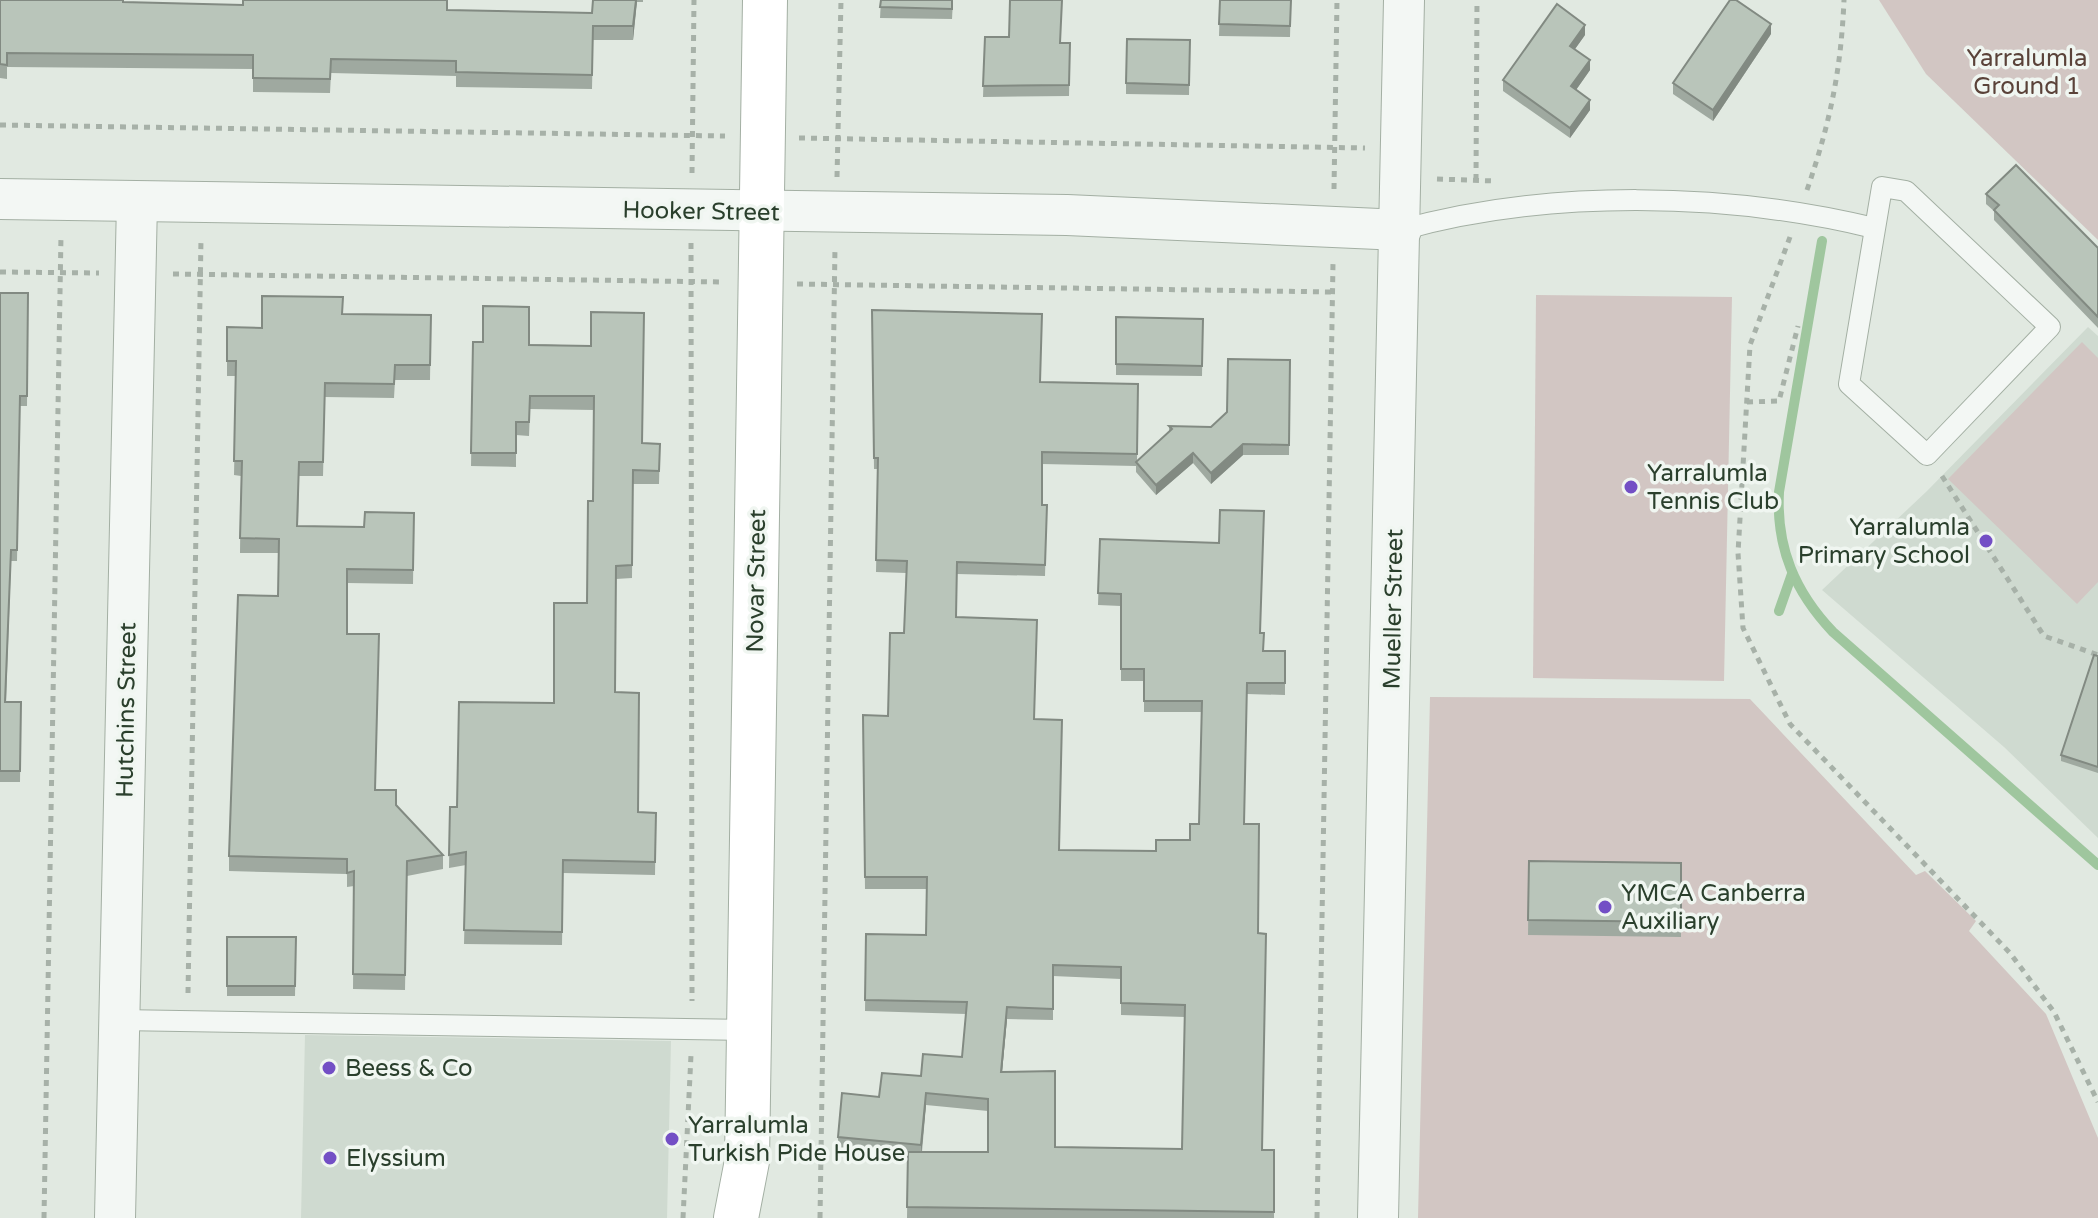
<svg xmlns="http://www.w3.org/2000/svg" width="2098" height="1218" viewBox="0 0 2098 1218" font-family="'Varela Round',sans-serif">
<rect width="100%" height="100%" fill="#e1e9e1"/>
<g fill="#cfdad0">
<polygon points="2088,327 2098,336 2098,838 2004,747 1822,590 1927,491"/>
<polygon points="305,1035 671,1041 667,1218 301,1218"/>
</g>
<g fill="#d2c6c3">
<polygon points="1879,0 2098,0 2098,240 1926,74"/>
<polygon points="1536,295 1732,297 1724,681 1533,678"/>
<polygon points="2082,342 2098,358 2098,582 2077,604 1948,479"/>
<polygon points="1430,697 1750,699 1916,875 1925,871 1976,921 1969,931 2046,1014 2098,1138 2098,1218 1418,1218"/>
</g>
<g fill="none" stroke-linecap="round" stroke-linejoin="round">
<g stroke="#9fc69e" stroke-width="10">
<path d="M 1822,241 L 1779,492 C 1776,548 1795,592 1833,632 L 2098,865"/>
<polyline points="1779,611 1792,574"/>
</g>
<g stroke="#a3afa3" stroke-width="22">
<g id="lane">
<polygon points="1882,187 1906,191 2050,327 1927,455 1849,384"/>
<path d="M 1401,230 C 1548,189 1726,192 1874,228"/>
<polyline points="119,1020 749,1030"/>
</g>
</g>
<g stroke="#a3afa3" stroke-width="42">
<g id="street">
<polyline points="0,199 1067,215 1401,230"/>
<polyline points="115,1218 137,202"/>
<polyline points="1378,1218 1404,0"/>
</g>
</g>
<g stroke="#a3afa3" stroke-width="46">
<polyline id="secondary" points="736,1218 747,1161 765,0"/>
</g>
<g stroke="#a7b1a8" stroke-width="5" stroke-dasharray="6 6" stroke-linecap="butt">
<polyline points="0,125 725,136"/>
<polyline points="799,138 1365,148"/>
<polyline points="692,173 694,0"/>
<polyline points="837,177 841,0"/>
<polyline points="1437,179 1495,181"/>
<polyline points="1476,180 1477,0"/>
<polyline points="1334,189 1337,0"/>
<path d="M 1807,190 C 1830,123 1841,71 1844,0"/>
<polyline points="1790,237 1750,345 1738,553 1743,628 1790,724 2010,953 2054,1012 2098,1102"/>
<polyline points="691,243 692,1001"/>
<polyline points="0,272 99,273"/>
<polyline points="173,274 723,282"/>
<polyline points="797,284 1333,292"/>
<polyline points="1747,402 1779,401 1798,326"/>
<polyline points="1942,476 2044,636 2098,655"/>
<polyline points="188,993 201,239"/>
<polyline points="44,1218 61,235"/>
<polyline points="683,1218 691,1055"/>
<polyline points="820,1218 835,247"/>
<polyline points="1317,1218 1333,263"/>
</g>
<use href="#lane" stroke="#f3f7f4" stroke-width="20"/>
<use href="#street" stroke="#f3f7f4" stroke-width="40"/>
<use href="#secondary" stroke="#fff" stroke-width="44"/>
</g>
<g fill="#9fa9a0" fill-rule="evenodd">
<polygon points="0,0 592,13 593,0 643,0 643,2 637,2 633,40 593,40 592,89 456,87 456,76 331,73 330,93 253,92 253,69 7,67 7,79 0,78"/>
<polygon points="881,0 953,0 952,19 880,18"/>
<polygon points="1220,0 1291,0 1290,37 1219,36"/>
<polygon points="1771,34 1713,121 1673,94 1673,83"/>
<polygon points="1585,35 1575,49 1590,70 1576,90 1590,110 1570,138 1503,91 1503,80"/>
<polygon points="985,37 1070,43 1069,96 983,97"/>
<polygon points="1190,40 1189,95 1126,94 1126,83"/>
<polygon points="1986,194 2098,248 2098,328 1994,220 1994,211 1986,204"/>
<polygon points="0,293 28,293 27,406 20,406 17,561 11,561 6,702 21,702 20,782 0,782"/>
<path d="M 872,310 L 1041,382 L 1138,384 L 1137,461 L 1169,432 L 1169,426 L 1211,427 L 1290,360 L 1289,455 L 1243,455 L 1211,484 L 1193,463 L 1156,495 L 1136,472 L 1136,466 L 1042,464 L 1042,505 L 1047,505 L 1045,576 L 957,574 L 956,617 L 1034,719 L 1059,850 L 1156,851 L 1190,840 L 1199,824 L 1202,712 L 1144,712 L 1144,681 L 1121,681 L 1121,606 L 1098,605 L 1100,539 L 1261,633 L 1264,651 L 1285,651 L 1285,695 L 1247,694 L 1244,824 L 1258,933 L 1262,1150 L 1274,1150 L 1274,1218 L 907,1218 L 908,1155 L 838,1149 L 838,1137 L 879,1097 L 962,1057 L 966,1014 L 865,1011 L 866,934 L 926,935 L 927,889 L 865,889 L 863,715 L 888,716 L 904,633 L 906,573 L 876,572 L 878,469 L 874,469 ZM 1053,976 L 1121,979 L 1121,1015 L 1185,1017 L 1182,1149 L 1055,1147 L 1002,1072 L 1007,1019 L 1053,1020 ZM 926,1105 L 988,1111 L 988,1152 L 922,1152 Z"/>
<polygon points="343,314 431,315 430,380 395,380 394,398 325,397 323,476 299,476 298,526 364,527 414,513 413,584 347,583 347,634 376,790 396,805 443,855 443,869 407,876 405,990 353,989 354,886 347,887 347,874 229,871 229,856 278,596 278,553 240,553 241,476 234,475 236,376 227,376 227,327 262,328"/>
<polygon points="1116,317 1203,319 1202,376 1116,375"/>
<polygon points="473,342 591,346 642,443 660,444 659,484 633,484 632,578 616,579 615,692 638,812 656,813 655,875 563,873 562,945 464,944 466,865 449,868 450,807 457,807 554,703 587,603 593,501 594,410 530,409 529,436 516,435 516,467 471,466"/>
<polygon points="2098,656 2098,773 2061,761 2061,755"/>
<polygon points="1529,861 1681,863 1681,937 1528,935"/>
<polygon points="227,937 296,937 295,996 227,996"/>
</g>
<g fill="#828a82">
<polygon points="636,0 637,0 633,40 633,26"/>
<polygon points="1771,24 1771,34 1713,121 1713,110"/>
<polygon points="1585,25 1585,35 1570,56 1570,46"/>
<polygon points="1590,60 1590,70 1571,97 1571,86"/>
<polygon points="1590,100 1590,110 1570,138 1570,128"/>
<polygon points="1243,444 1243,455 1211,484 1211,473"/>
<polygon points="1193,453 1193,463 1156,495 1156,485"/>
<polygon points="1007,1007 1007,1019 1001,1083 1001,1072"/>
<polygon points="926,1093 926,1105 921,1156 921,1145"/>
</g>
<g fill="#b9c5ba" stroke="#828a82" stroke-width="2" fill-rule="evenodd">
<polygon points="0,0 123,0 123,2 243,5 243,0 447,0 447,10 592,13 593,0 636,0 633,26 593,26 592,75 456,72 456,61 331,59 330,79 253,78 253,55 7,53 7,65 0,64"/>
<polygon points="881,0 952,0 952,9 880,7"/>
<polygon points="1010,0 1062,0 1060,43 1070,43 1069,85 983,86 985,37 1009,37"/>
<polygon points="1220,0 1291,0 1290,26 1219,24"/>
<polygon points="1730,0 1736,0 1771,24 1713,110 1673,83"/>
<polygon points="1557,4 1585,25 1570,46 1590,60 1571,86 1590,100 1570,128 1503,80"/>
<polygon points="1127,39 1190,40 1189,85 1126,83"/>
<polygon points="2016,165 2098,248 2098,317 1994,210 1999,205 1986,194"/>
<polygon points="0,293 28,293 27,396 20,396 17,550 11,550 5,702 21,702 20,771 0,771"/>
<polygon points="262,296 343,297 342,314 431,315 430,365 395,365 394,384 325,383 323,462 299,462 297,526 364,527 365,512 414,513 413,570 347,569 347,634 379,634 375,790 396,790 396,805 443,855 407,861 405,975 353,974 354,871 347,873 347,859 229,856 238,595 278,596 279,539 240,538 242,461 234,461 236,361 227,361 227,327 262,328"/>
<polygon points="483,306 529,307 529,345 591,346 591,312 644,313 642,443 660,444 659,471 633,470 632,565 616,566 615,692 639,693 638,812 656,813 655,862 563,860 562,932 464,930 466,852 449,855 450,807 457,807 459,702 554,703 554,603 587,603 588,501 593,501 594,396 530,396 529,422 516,422 516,453 471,453 473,342 483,342"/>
<path d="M 872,310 L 1042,314 L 1040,382 L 1138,384 L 1137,454 L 1042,452 L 1042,505 L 1047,505 L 1045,565 L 957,562 L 956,617 L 1037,620 L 1034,719 L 1062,720 L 1059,850 L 1156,851 L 1156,840 L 1190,840 L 1190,824 L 1199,824 L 1202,701 L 1144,701 L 1144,669 L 1121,669 L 1121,594 L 1098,593 L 1100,539 L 1219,543 L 1220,510 L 1264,511 L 1260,633 L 1264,633 L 1263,651 L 1285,651 L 1285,683 L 1247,683 L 1244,824 L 1259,824 L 1258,933 L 1266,934 L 1262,1150 L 1274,1150 L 1274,1212 L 907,1207 L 908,1152 L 988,1152 L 988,1099 L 926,1093 L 921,1145 L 838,1137 L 842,1093 L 879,1097 L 882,1073 L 921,1076 L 923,1054 L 962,1057 L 967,1002 L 865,1000 L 866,934 L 926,935 L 927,877 L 865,877 L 863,715 L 888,716 L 890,633 L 904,633 L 907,561 L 876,560 L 878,458 L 874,458 ZM 1053,965 L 1121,967 L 1121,1003 L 1185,1005 L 1182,1149 L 1055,1147 L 1055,1071 L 1001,1072 L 1007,1007 L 1053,1009 Z"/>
<polygon points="1116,317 1203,319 1202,366 1116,364"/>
<polygon points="1228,359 1290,360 1289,445 1243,444 1211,473 1193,453 1156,485 1136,462 1172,429 1169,426 1211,427 1227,412"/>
<polygon points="2094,655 2098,656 2098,767 2061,755"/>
<polygon points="1529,861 1681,863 1681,922 1528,920"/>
<polygon points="227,937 296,937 295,986 227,986"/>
</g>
<g fill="#734fc5" stroke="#f0f6f1" stroke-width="3">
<circle cx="1631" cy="487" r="8"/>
<circle cx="1986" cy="541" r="8"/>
<circle cx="1605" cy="907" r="8"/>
<circle cx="329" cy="1068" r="8"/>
<circle cx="672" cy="1139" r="8"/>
<circle cx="330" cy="1158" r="8"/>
</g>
<g text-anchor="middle" stroke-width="7" stroke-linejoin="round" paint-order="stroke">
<g font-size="24" fill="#5a4239" stroke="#f0f6f1">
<text x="2027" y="66">Yarralumla<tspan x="2027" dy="28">Ground 1</tspan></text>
</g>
<g font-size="24" fill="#2a3f2c" stroke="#f0f6f1">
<text transform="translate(701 211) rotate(1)" y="8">Hooker Street</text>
<text transform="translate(756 581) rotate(-89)" y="8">Novar Street</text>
<text transform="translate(1393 609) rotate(-89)" y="8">Mueller Street</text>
<text transform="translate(126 710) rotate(-89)" y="8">Hutchins Street</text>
</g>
<g font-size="24" fill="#2a3f2c" stroke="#f0f6f1" text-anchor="start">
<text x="1647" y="481">Yarralumla<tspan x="1647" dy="28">Tennis Club</tspan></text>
<text x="1970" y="535" text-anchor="end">Yarralumla<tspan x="1970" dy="28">Primary School</tspan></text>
<text x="1621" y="901">YMCA Canberra<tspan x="1621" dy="28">Auxiliary</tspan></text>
<text x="345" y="1076">Beess &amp; Co</text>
<text x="688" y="1133">Yarralumla<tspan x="688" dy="28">Turkish Pide House</tspan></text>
<text x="346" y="1166">Elyssium</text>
</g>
</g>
</svg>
